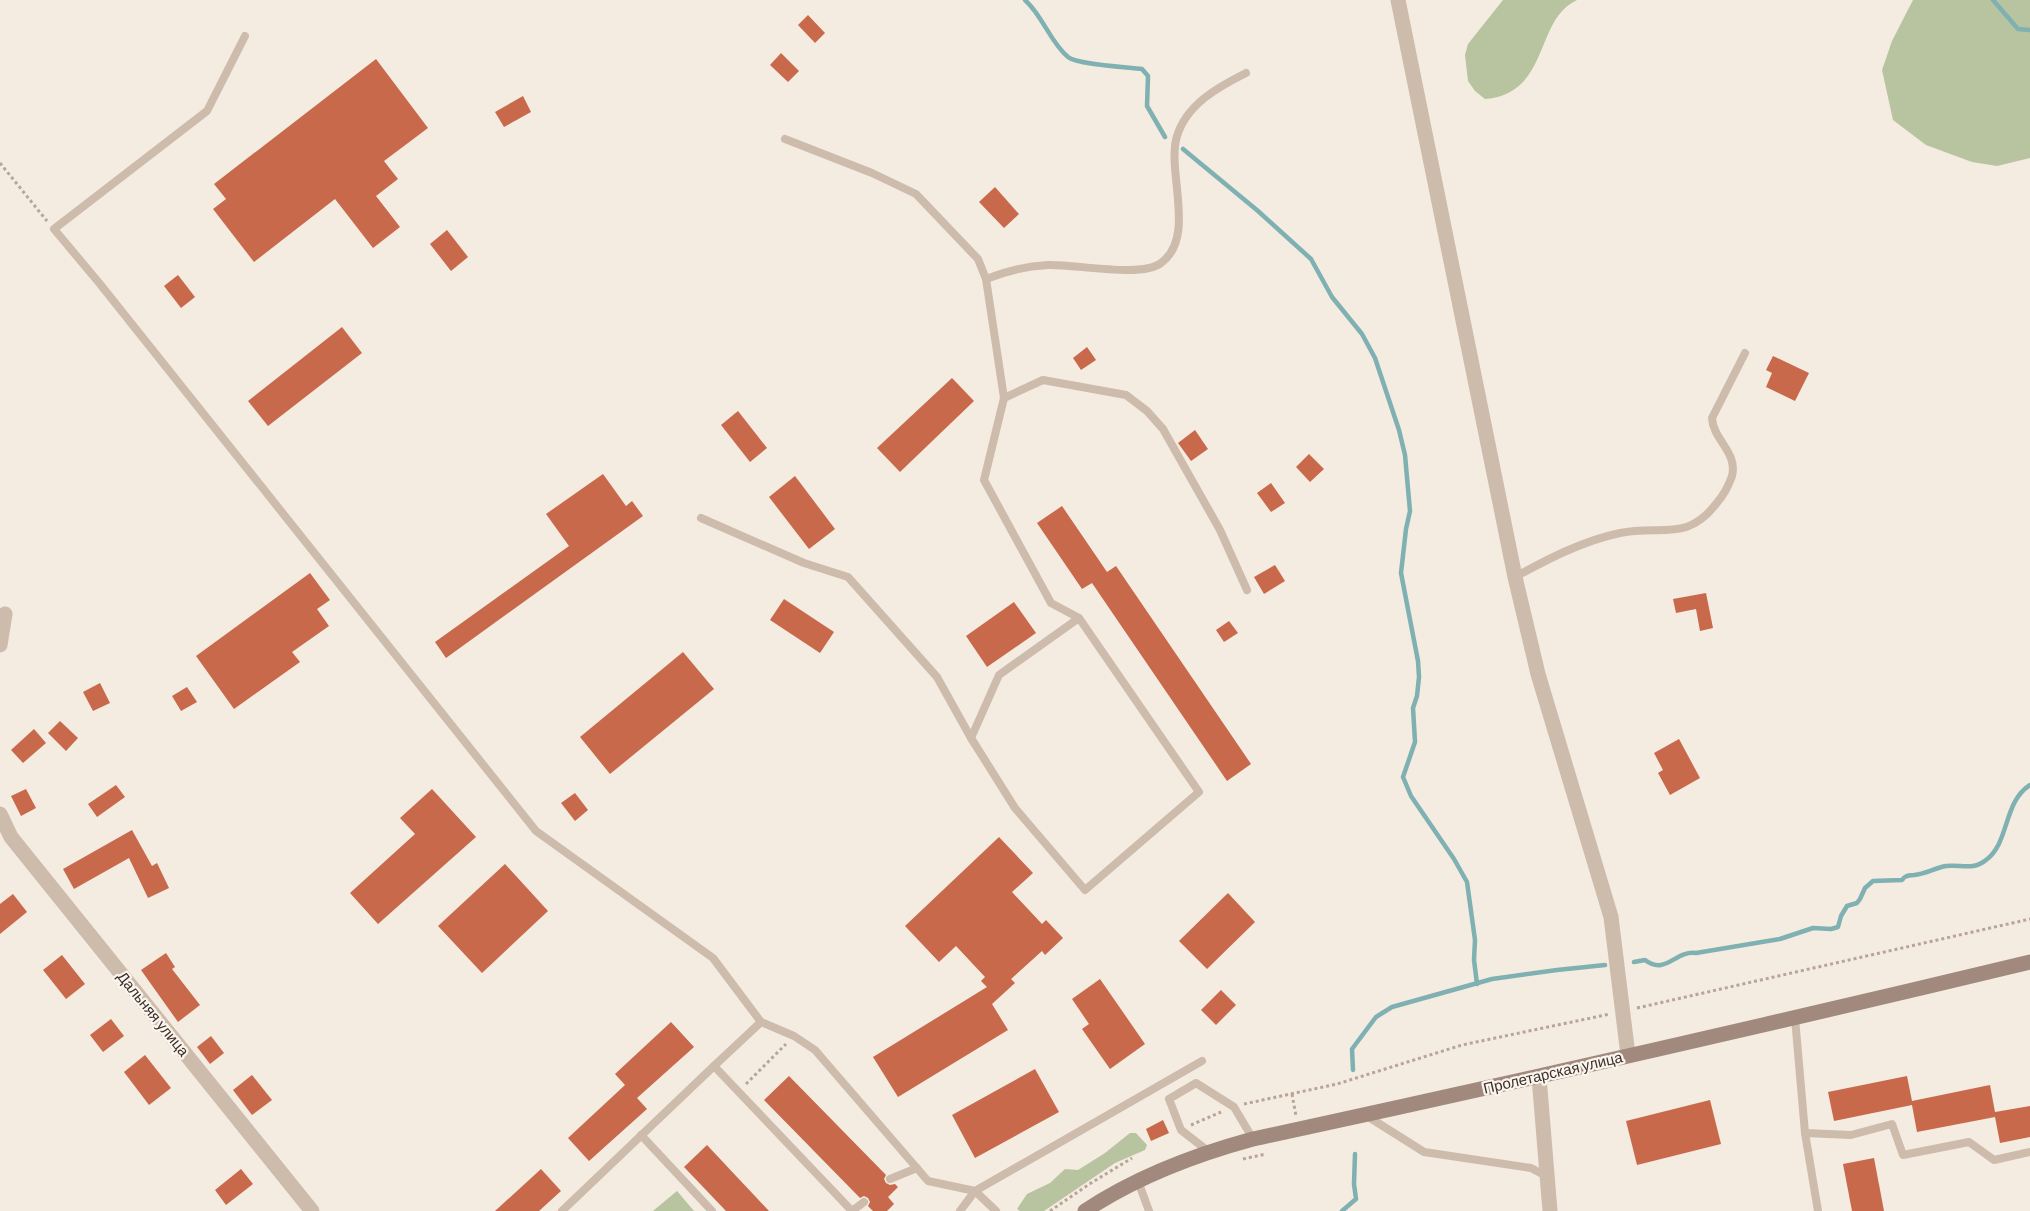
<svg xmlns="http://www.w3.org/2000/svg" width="2030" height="1211" viewBox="0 0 2030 1211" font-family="Barlow,sans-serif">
<rect width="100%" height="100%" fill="#f4ebe1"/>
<g fill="#b8c4a0">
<path d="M 1503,0 L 1577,0 C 1534,19 1551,93 1485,99 L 1475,91 L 1468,81 L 1465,55 L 1468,44 Z"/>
<polygon points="1913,0 2030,0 2030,158 1997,166 1972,162 1926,145 1893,120 1882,70 1892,41"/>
<polygon points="1130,1133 1136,1133 1147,1145 1145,1150 1115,1163 1044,1211 1020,1211 1017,1209 1027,1194 1050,1183 1065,1169 1078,1170 1105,1153"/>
<polygon points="677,1191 694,1211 653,1211"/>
</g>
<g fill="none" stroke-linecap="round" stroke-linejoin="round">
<g stroke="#7fb0b2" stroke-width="4.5">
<path d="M 1025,0 C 1043,16 1050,42 1068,57 C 1078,65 1127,67 1142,69 L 1148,76 L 1147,106 L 1165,137"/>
<polyline points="1993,0 2018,29 2030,30"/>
<polyline points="1183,149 1258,211 1311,259 1332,297 1362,334 1375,358 1399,430 1405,455 1410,511 1406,529 1401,573 1418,661 1419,677 1417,696 1413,708 1415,742 1403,777 1411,796 1454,859 1467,882 1475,940 1474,960 1477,984"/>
<path d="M 1634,962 L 1645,960 C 1666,976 1675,950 1696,953 L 1780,939 L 1813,928 L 1831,929 L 1838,927 L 1841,916 L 1847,906 L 1857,903 L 1860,899 L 1865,888 L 1873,881 L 1902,880 C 1903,879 1904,877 1905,877 C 1908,875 1910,875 1914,875 C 1925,874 1935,868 1946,866 C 1960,864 1973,871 1986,860 C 2010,842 2003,802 2030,785"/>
<polyline points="1353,1070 1352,1049 1376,1017 1392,1007 1492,979 1557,970 1605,965"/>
<polyline points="1342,1211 1356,1199 1354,1184 1355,1154"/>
</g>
</g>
<g fill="#c8694b">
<polygon points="808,15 825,33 815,43 798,25"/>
<polygon points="781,53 799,71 788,82 770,65"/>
<polygon points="376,59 428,128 384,161 398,179 376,196 400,227 373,248 335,199 254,262 213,209 226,199 214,184"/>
<polygon points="523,96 531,112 504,127 495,112"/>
<polygon points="995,187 1019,214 1004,228 979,202"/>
<polygon points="447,230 468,257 451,271 430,244"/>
<polygon points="178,275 195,297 181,308 164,286"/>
<polygon points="342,327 362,353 268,426 248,401"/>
<polygon points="1087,347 1096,360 1081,370 1073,358"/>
<polygon points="1773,356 1809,373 1795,401 1766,387 1772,373 1766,370"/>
<polygon points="952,378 974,401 900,472 877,448"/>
<polygon points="738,411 767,448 750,462 721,425"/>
<polygon points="1195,430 1208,449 1191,461 1178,443"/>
<polygon points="1309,454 1324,469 1310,482 1296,467"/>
<polygon points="603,474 626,506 632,501 643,516 446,658 435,642 569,546 546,514"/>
<polygon points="795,476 835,529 809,549 769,497"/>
<polygon points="1271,483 1285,503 1271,512 1257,493"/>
<polygon points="1062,506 1107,572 1116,566 1251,764 1227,781 1092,583 1082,589 1037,523"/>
<polygon points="1275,565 1285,581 1264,594 1254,577"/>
<polygon points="310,573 330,600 317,609 329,626 292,652 300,662 234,709 196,656"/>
<polygon points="1706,593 1713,628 1700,631 1696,609 1676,613 1673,599"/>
<polygon points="784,599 834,632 820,653 770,620"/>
<polygon points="1014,602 1036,633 987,667 966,636"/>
<polygon points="1229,621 1238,633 1224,642 1216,630"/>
<polygon points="683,652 714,689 610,774 580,737"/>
<polygon points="100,683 110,703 93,711 83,692"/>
<polygon points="187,687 197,702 181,711 172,696"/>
<polygon points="60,721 78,738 66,751 48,733"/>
<polygon points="34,729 46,743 23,763 11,750"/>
<polygon points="1679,739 1700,778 1670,795 1658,773 1663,770 1654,753"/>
<polygon points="116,785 125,797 97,817 88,804"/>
<polygon points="26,789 36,808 21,816 11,796"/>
<polygon points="432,789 476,837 378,924 350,893 415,834 400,818"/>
<polygon points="575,793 588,810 575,821 561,803"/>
<polygon points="132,830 152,866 157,863 169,888 148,898 129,858 74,889 63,869"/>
<polygon points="999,837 1033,873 1012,892 1042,924 1046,920 1063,938 1045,955 1042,951 1011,979 1015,983 992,1004 1008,1030 898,1097 873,1057 987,987 981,981 985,977 956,946 939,962 905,926"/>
<polygon points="505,864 548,911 482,973 438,926"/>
<polygon points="1228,893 1255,922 1207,969 1179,941"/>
<polygon points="13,894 27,912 0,934 0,904"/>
<polygon points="166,953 175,967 172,969 200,1005 178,1022 141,970"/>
<polygon points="62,955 85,984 66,999 43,970"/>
<polygon points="1100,979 1145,1044 1110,1069 1082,1029 1089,1024 1072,999"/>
<polygon points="1221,990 1236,1005 1216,1025 1201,1010"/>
<polygon points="111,1019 124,1036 103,1052 90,1035"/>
<polygon points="671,1022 694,1047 637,1098 647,1109 589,1161 568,1138 625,1085 615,1074"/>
<polygon points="211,1036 224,1053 210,1064 197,1047"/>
<polygon points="145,1055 171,1088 149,1105 124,1072"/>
<polygon points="1035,1069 1059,1112 975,1158 952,1115"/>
<polygon points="252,1075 272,1100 252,1115 233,1090"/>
<polygon points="789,1076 886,1175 884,1179 886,1183 890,1185 895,1184 898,1187 888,1197 894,1204 887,1211 873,1211 868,1206 870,1202 868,1198 864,1196 860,1198 764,1100"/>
<polygon points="1907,1076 1912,1101 1990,1085 1995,1112 2030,1106 2030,1137 2000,1143 1995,1117 1917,1132 1912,1105 1834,1121 1828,1092"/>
<polygon points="1710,1100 1721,1144 1637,1165 1626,1121"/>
<polygon points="1163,1120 1169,1133 1151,1141 1146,1129"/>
<polygon points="707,1145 769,1211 726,1211 684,1167"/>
<polygon points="1874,1158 1884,1211 1852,1211 1843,1164"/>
<polygon points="241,1169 253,1184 226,1205 215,1190"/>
<polygon points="541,1169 561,1191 539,1211 495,1211"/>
</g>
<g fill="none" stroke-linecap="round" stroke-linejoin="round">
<g stroke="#b9a596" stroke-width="3" stroke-dasharray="3 3" stroke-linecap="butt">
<polyline points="0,163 47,221"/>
<polyline points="1637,1008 2030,919"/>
<polyline points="746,1084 786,1044"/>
<polyline points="1292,1094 1296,1116"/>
<polyline points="1244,1104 1337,1084 1462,1045 1610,1014"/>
<polyline points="1191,1125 1221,1112"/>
<polyline points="1243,1159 1266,1154"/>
<polyline points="1050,1211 1091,1183 1132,1158"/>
</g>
<g stroke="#cdbbac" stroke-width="8">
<polyline points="245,36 207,111 54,229 100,284 536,831 713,958 761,1022 794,1036 815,1050 928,1181 975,1191 996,1211"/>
<polyline points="785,139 872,173 916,194 978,259 986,279"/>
<polyline points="1004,398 1043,380 1126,395 1147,411 1163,429 1220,530 1247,590"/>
<polyline points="701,518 804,563 848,577 937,677 971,738"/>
<path d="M 1515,577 C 1548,559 1582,541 1620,533 C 1660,524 1686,543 1716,504 C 1722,497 1729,485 1732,476 C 1738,452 1713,440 1712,418 L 1745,353"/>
<path d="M 1079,618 L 999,675 L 971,738 L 1015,808 L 1085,890 L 1199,792 L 1079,618 L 1051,603 L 984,480 L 1004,398 L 986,279 C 1006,271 1026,266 1048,265 C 1075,264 1142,278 1161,263 C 1197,237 1166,171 1177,136 C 1187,104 1218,87 1246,73"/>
<polyline points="1795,1018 1805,1133 1851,1135 1892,1124 1903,1155 1969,1142 1994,1160 2030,1152"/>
<polyline points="761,1022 714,1066 852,1211 864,1202"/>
<polyline points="1367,1116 1424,1152 1531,1168 1548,1177"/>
<polyline points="1805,1133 1818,1211"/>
<polyline points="641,1135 712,1211"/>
<polyline points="1208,1151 1181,1130 1169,1099 1196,1083 1234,1107 1253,1139"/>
<polyline points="890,1179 917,1168"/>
<polyline points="1138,1181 1149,1211"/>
<polyline points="562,1211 714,1066"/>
<polyline points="960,1211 975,1191 1202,1061"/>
</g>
<g stroke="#cdbbac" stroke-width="15">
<polyline points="1398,0 1515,577 1538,674 1611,917 1628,1055"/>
<polyline points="0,645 5,614"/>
<polyline points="0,814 11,837 312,1211"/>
<polyline points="1539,1077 1550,1211"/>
</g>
<path stroke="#a18a7d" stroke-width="15" d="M 1085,1211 C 1136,1177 1194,1155 1253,1139 C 1513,1083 1772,1024 2030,962"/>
</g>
<g text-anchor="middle" stroke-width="4.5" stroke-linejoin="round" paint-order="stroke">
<g font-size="15" fill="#3b302b" stroke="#fbf5ee">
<text transform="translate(153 1014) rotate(51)" y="5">Дальняя улица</text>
<text transform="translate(1553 1073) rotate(-13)" y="5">Пролетарская улица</text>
</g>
</g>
</svg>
